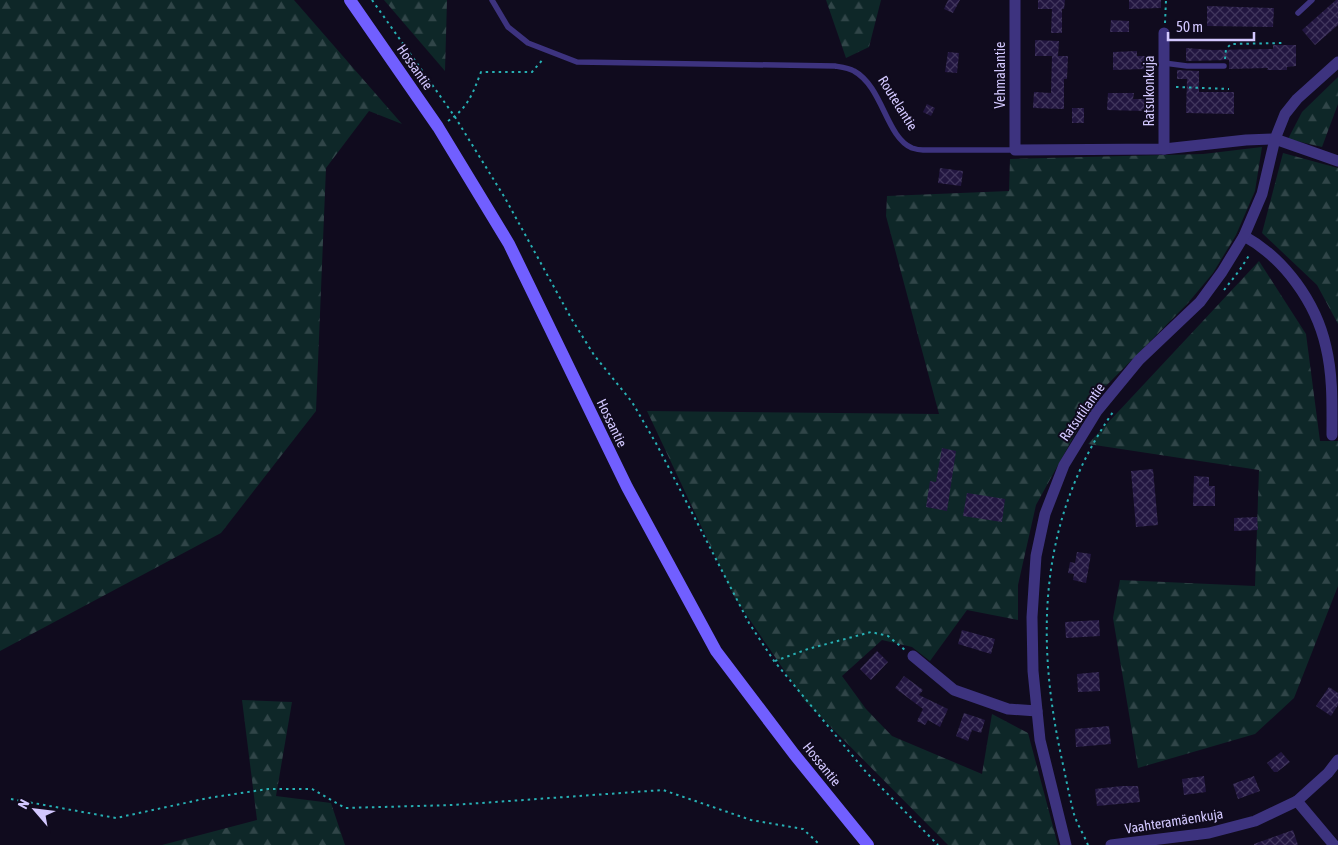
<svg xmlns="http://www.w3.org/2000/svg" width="1338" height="845" viewBox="0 0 1338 845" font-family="'Asap Condensed',sans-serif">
<defs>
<pattern id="forest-firs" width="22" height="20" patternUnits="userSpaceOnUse" patternTransform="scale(1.25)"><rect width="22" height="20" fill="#0e2728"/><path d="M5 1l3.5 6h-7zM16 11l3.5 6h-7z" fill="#304548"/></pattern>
<pattern id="building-cross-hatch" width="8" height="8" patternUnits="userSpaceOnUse" patternTransform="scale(1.25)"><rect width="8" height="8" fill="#221640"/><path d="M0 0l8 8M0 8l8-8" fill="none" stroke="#41365d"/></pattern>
</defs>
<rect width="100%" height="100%" fill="#100b1e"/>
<g fill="url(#forest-firs)">
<polygon points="0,0 294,0 402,124 369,111 326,168 316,411 221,533 0,651"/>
<polygon points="384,0 447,0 445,71"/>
<polygon points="826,0 881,0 869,47 846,58"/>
<polygon points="1338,77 1338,104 1322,147 1288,139 1302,112"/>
<polygon points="1262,147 1255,191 1236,235 1213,273 1188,303 1104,388 1079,427 1036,505 1018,585 1018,620 967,610 930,661 912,647 882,640 842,676 866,709 892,736 982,774 992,714 1028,733 1058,845 948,845 805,701 735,598 647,411 939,414 886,216 887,196 1009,191 1010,159 1203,154"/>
<polygon points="1283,153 1338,168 1338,324 1317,285 1262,233"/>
<polygon points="1259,261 1306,334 1320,441 1338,441 1338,586 1294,698 1255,734 1138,768 1113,618 1120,580 1255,586 1259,470 1088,444"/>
<polygon points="242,700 292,702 276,796 331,803 345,845 162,845 257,820"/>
</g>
<g fill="url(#building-cross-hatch)">
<polygon points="948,0 960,0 953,13 944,9"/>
<polygon points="1038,0 1065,0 1064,9 1062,9 1062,33 1051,33 1052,9 1038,9"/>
<polygon points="1129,0 1161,0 1161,8 1129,9"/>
<polygon points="1336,0 1338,0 1338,25 1315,45 1302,30"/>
<polygon points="1207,6 1274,8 1273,27 1207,26"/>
<polygon points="1111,20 1129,21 1129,32 1110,32"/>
<polygon points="1035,40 1059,41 1058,56 1068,56 1067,79 1064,79 1064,109 1033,108 1034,92 1051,93 1052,56 1035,56"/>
<polygon points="1273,45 1296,45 1296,66 1287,67 1287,70 1267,70 1268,68 1229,69 1229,60 1186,61 1186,48 1212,50 1273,49"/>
<polygon points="1137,51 1137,56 1146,56 1146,69 1113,70 1113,52"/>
<polygon points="948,52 959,53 957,73 945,72"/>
<polygon points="1177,70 1199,71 1199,92 1234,92 1234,114 1186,113 1187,79 1177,79"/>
<polygon points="1108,93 1134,93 1133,99 1147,99 1147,111 1107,110"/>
<polygon points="927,104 935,108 931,116 923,112"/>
<rect x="1072" y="108" width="12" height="15"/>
<polygon points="940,168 963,171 961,186 938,183"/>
<polygon points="942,448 956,451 947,511 926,507 930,481 936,482"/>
<polygon points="1153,469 1158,525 1136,527 1131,471"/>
<polygon points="1194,476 1209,477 1209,486 1215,486 1215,506 1193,506"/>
<polygon points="967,493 1005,499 1002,522 963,516"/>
<polygon points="1257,517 1258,530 1234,531 1234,518"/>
<polygon points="1077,552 1091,554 1086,583 1073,580 1074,574 1068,573 1070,562 1075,563"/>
<polygon points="1099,620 1100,636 1066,638 1065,622"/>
<polygon points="962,630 995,639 991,654 958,644"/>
<polygon points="877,651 888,662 871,680 860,669"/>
<polygon points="1099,672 1100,691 1078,692 1077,674"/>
<polygon points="904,676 923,690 919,695 948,709 940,727 928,720 925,725 917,721 923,709 895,688"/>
<polygon points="1329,687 1338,693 1338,705 1331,716 1316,706"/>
<polygon points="964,713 985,720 981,733 972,730 968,741 956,736"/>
<polygon points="1109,726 1111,744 1076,747 1075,729"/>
<polygon points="1281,752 1290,762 1277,772 1274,772 1267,763"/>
<polygon points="1204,776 1206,792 1184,795 1182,779"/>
<polygon points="1254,776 1260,791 1238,799 1233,784"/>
<polygon points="1122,786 1138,786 1140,802 1097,806 1095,789"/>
<polygon points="1293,830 1298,845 1254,845 1254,844"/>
</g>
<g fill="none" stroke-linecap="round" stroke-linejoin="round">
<g stroke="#27b0b4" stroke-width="2" stroke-dasharray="2.5 4" stroke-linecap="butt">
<polyline points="372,0 455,117 505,198 571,318 594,355 632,402 657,445 749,623 774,661 866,772 938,845"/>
<polyline points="1165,23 1166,0"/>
<polyline points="1225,59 1226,49 1231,44 1283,43"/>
<polyline points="1176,87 1229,89"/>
<path d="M 448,121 C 468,108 473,93 481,72 L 532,72 L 544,58"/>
<polyline points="1224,290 1239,271 1250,254"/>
<polyline points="775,661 808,649 871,632 888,636 905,650"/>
<polyline points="11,799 116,818 208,798 268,789 312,789 345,808 453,805 663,790 751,820 803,829 820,845"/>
<path d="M 1088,845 C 1084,835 1077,824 1074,814 C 1070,799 1067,784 1064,769 C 1035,643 1037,522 1113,412"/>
</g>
<g stroke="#3d337f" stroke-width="5.5">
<path d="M 492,0 L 508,27 L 528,43 L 577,62 L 835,66 C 841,67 849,68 854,71 C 883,87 886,137 912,148 C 915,149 920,150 923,150 L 1015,150"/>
<polyline points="1298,13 1312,0"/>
<polyline points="1164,63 1187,66 1224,66"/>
</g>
<g stroke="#3d337f" stroke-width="11">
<polyline points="1015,0 1015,150 1164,149 1246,140 1275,139 1338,161"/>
<polyline points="1164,149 1164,33"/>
<path d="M 1244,236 C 1284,258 1316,302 1326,347 C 1333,376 1332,406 1332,435"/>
<polyline points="913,656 954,690 1008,709 1037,711"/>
<polyline points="1297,801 1334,845"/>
<polyline points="1066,845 1040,740 1033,671 1032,617 1036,556 1045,514 1064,465 1097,411 1139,360 1200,302 1222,272 1244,236 1262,194 1275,139 1285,114 1297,99 1338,62"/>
<polyline points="1111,845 1209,833 1255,821 1297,801 1328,773 1338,760"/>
</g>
<polyline stroke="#715fff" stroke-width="12" points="350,0 438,127 509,244 627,487 716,651 794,754 868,845"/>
</g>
<g text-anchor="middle" stroke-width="4" stroke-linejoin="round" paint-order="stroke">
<g font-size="14" fill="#d3c8ff" stroke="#100b1e">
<text transform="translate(415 67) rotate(55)" y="5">Hossantie</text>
<text transform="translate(1000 75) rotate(-90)" y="5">Vehmalantie</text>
<text transform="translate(1149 91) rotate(-90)" y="5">Ratsukonkuja</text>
<text transform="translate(898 103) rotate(58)" y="5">Routelantie</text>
<text transform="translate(1082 412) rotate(-55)" y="5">Ratsutilantie</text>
<text transform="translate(612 423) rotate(64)" y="5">Hossantie</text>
<text transform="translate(822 764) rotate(51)" y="5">Hossantie</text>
<text transform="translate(1174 821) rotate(-9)" y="5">Vaahteramäenkuja</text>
</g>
</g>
<g transform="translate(35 810) rotate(298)" stroke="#100b1e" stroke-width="4" paint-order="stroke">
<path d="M0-4L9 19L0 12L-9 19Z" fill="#d3c8ff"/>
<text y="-8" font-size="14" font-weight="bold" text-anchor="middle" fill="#d3c8ff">N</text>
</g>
<path d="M1168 32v8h86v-8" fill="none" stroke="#d3c8ff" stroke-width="2.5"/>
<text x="1176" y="32" font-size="15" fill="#d3c8ff" stroke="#100b1e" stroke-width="4" paint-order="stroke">50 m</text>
</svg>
